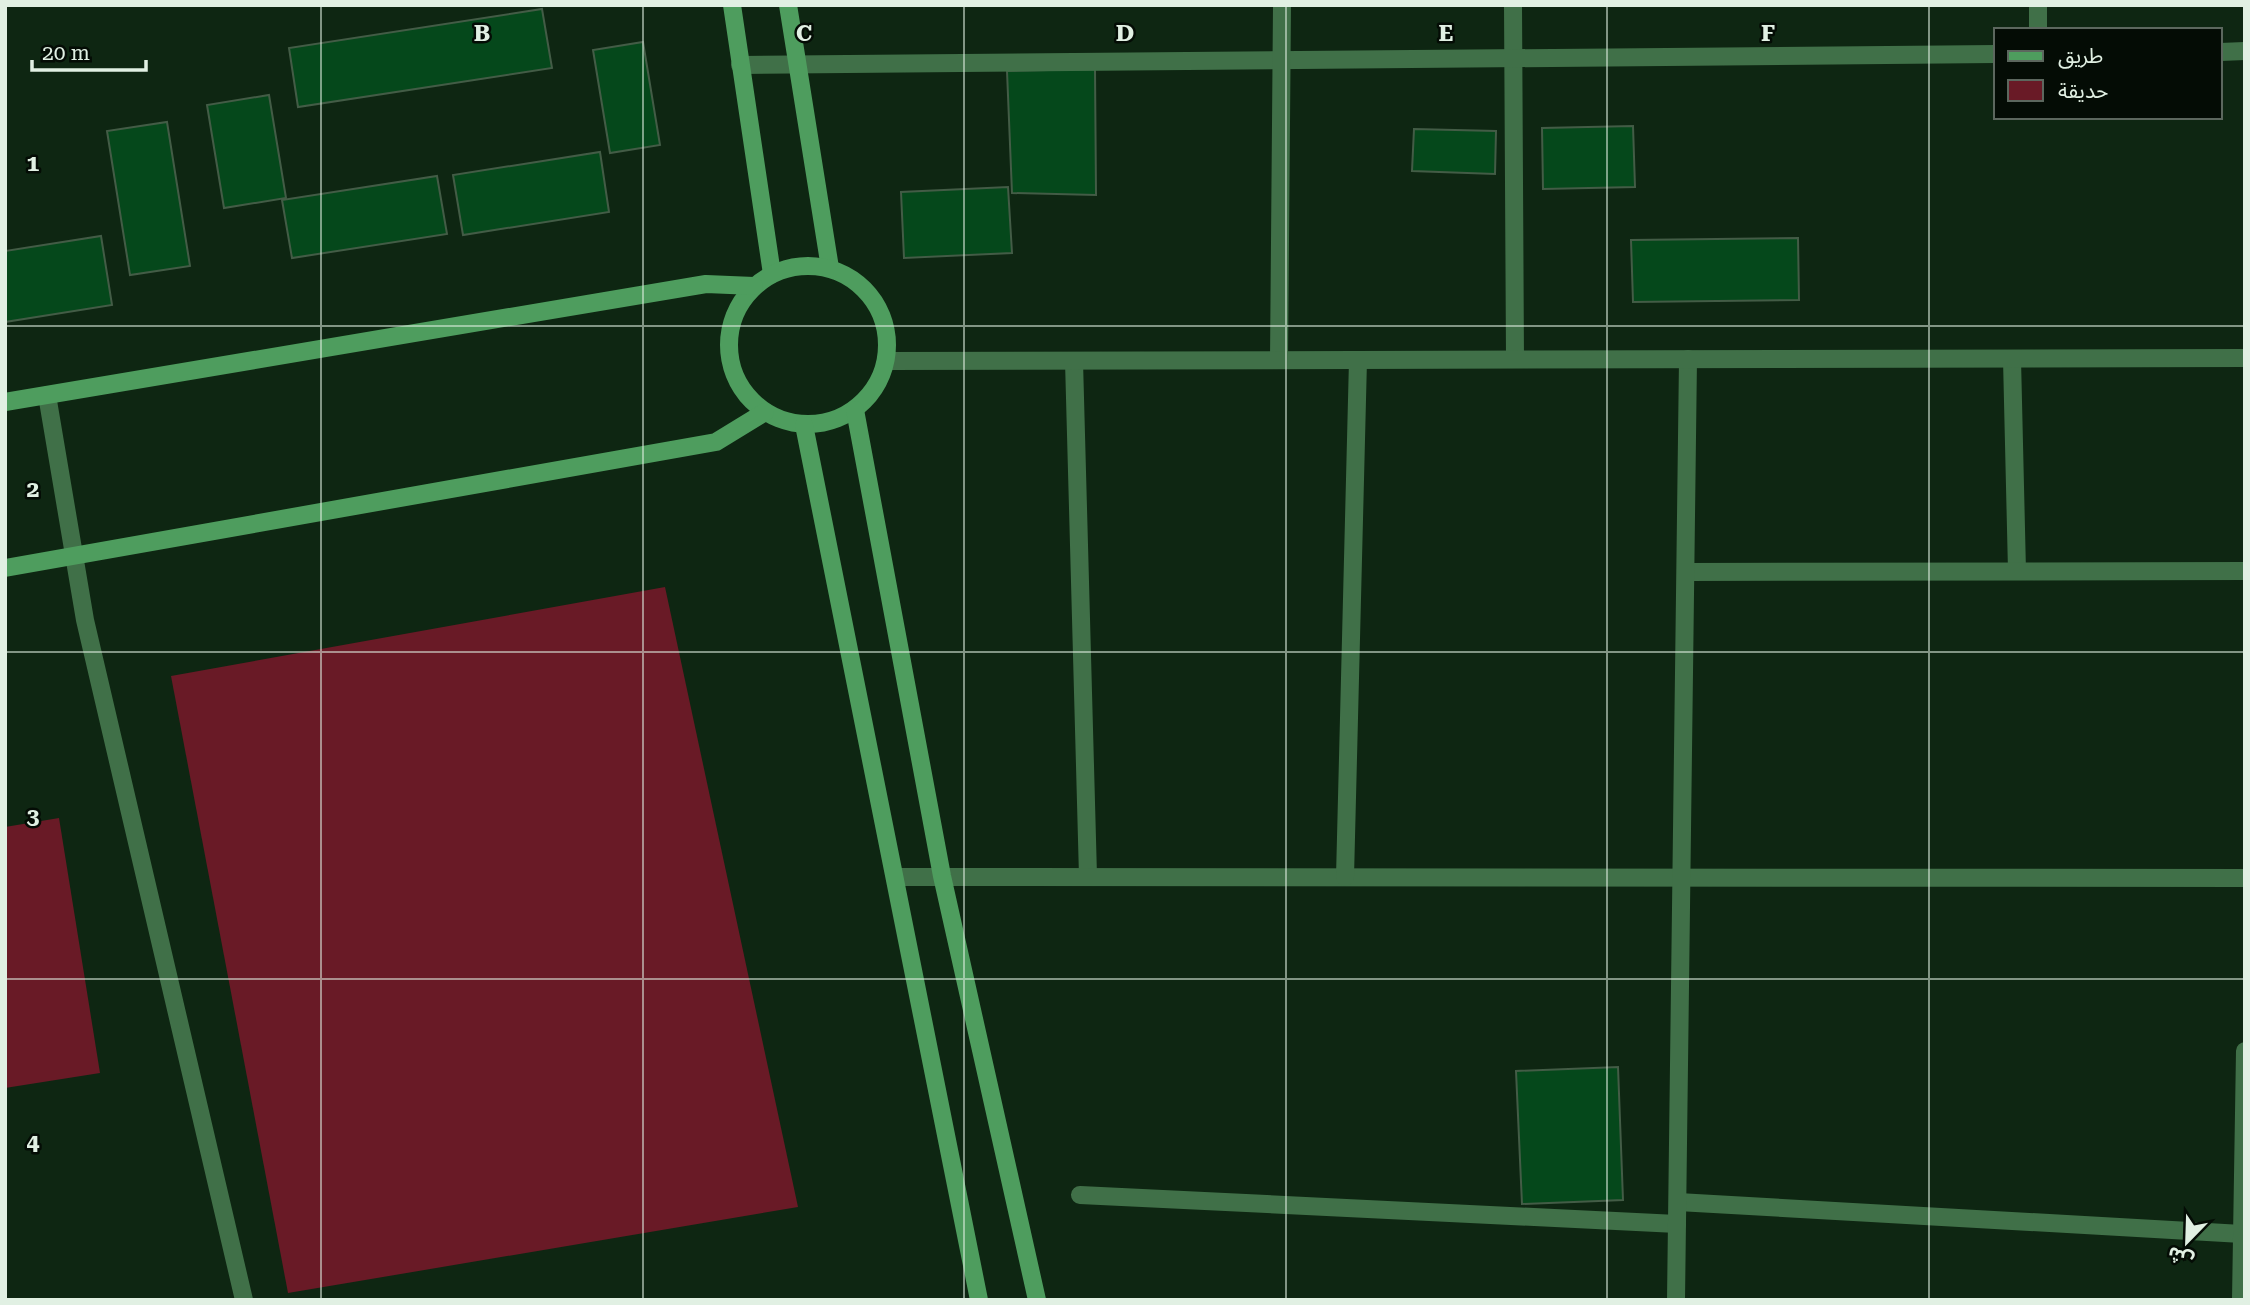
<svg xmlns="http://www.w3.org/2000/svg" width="2250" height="1305" viewBox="0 0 2250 1305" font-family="'Roboto Serif','Noto Sans Arabic',serif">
<rect width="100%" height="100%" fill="#0e2612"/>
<g fill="#691a26">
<polygon points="665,587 798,1207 288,1293 171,676"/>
<polygon points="59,818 100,1073 5,1088 5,827"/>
</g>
<g fill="#05481b" stroke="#435c46" stroke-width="2">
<polygon points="542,9 552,68 298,107 289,48"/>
<polygon points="643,42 660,145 610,153 593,50"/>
<polygon points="1095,69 1096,195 1012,193 1007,71"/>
<polygon points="269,95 286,198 224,208 207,105"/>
<polygon points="167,122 190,266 130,275 107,131"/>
<polygon points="1633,126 1635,187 1543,189 1542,128"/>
<polygon points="1414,129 1496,131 1495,174 1412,171"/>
<polygon points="600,152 609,212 463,235 453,175"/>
<polygon points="437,176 447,234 292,258 282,200"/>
<polygon points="1008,187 1012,253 904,258 901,192"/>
<polygon points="101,236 112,305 5,322 5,251"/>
<polygon points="1798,238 1799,300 1633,302 1631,240"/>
<polygon points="1618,1067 1623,1200 1522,1204 1516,1071"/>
</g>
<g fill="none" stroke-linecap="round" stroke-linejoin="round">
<polyline stroke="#407048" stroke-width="18" points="47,395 85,620 244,1300"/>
<g stroke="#407048" stroke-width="18">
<polyline points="1513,5 1515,359"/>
<polyline points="2038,5 2038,30"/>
<polyline points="2220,52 2245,51"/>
<polyline points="740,65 1996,54"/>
<polyline points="2012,359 2017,571"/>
<polyline points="1279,360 1282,5"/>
<polyline points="1074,361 1088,876"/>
<polyline points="1686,572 2245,571"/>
<polyline points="895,877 2245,878"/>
<polyline points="1345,877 1358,360"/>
<polyline points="1080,1195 1677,1224"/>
<polyline points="1678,1202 2242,1234"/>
<polyline points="1676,1300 1688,359"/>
<polyline points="2241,1300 2245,1051"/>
</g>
<polyline stroke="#407048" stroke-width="18" points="887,361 2245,358"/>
<g stroke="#4e9d5e" stroke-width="18">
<polyline points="732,5 772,274"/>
<polyline points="788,5 830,268"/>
<circle cx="808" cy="345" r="79"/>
<polyline points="5,402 706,284 754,286"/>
<polyline points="855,410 942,876 1037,1300"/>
<polyline points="804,425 979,1300"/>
<polyline points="5,568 716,442 765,412"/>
</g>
</g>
<path fill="none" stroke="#e1f0e3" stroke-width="2" stroke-opacity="0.55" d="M 321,5 L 321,1300M 643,5 L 643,1300M 964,5 L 964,1300M 1286,5 L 1286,1300M 1607,5 L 1607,1300M 1929,5 L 1929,1300M 5,326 L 2245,326M 5,652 L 2245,652M 5,979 L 2245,979"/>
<g font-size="23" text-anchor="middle" font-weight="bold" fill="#e1f0e3" stroke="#040c05" stroke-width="5" stroke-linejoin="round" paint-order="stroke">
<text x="482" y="41">B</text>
<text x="804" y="41">C</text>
<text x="1125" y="41">D</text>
<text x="1446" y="41">E</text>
<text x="1768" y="41">F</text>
<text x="33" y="171">1</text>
<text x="33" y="497">2</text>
<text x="33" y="824">3</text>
<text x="33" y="1150">4</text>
</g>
<rect width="2250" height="1305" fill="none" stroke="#e1f0e3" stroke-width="14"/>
<rect x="1994" y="28" width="228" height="91" fill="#040c05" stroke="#5c675e" stroke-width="2"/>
<rect x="2008" y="51" width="35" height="10" fill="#4e9d5e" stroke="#5c675e" stroke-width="2"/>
<text x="2058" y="63" font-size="21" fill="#e1f0e3">طريق</text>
<rect x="2008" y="80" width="35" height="21" fill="#691a26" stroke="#5c675e" stroke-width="2"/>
<text x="2058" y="98" font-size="21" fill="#e1f0e3">حديقة</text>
<g transform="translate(2187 1242) rotate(203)" stroke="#040c05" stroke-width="5" paint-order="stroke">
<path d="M0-5L12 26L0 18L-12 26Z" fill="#e1f0e3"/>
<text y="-10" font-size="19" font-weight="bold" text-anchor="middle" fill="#e1f0e3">ش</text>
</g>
<path d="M32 60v10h114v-10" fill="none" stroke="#e1f0e3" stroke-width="3.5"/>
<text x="42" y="60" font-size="21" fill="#e1f0e3" stroke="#040c05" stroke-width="5" paint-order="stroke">20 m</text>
</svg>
